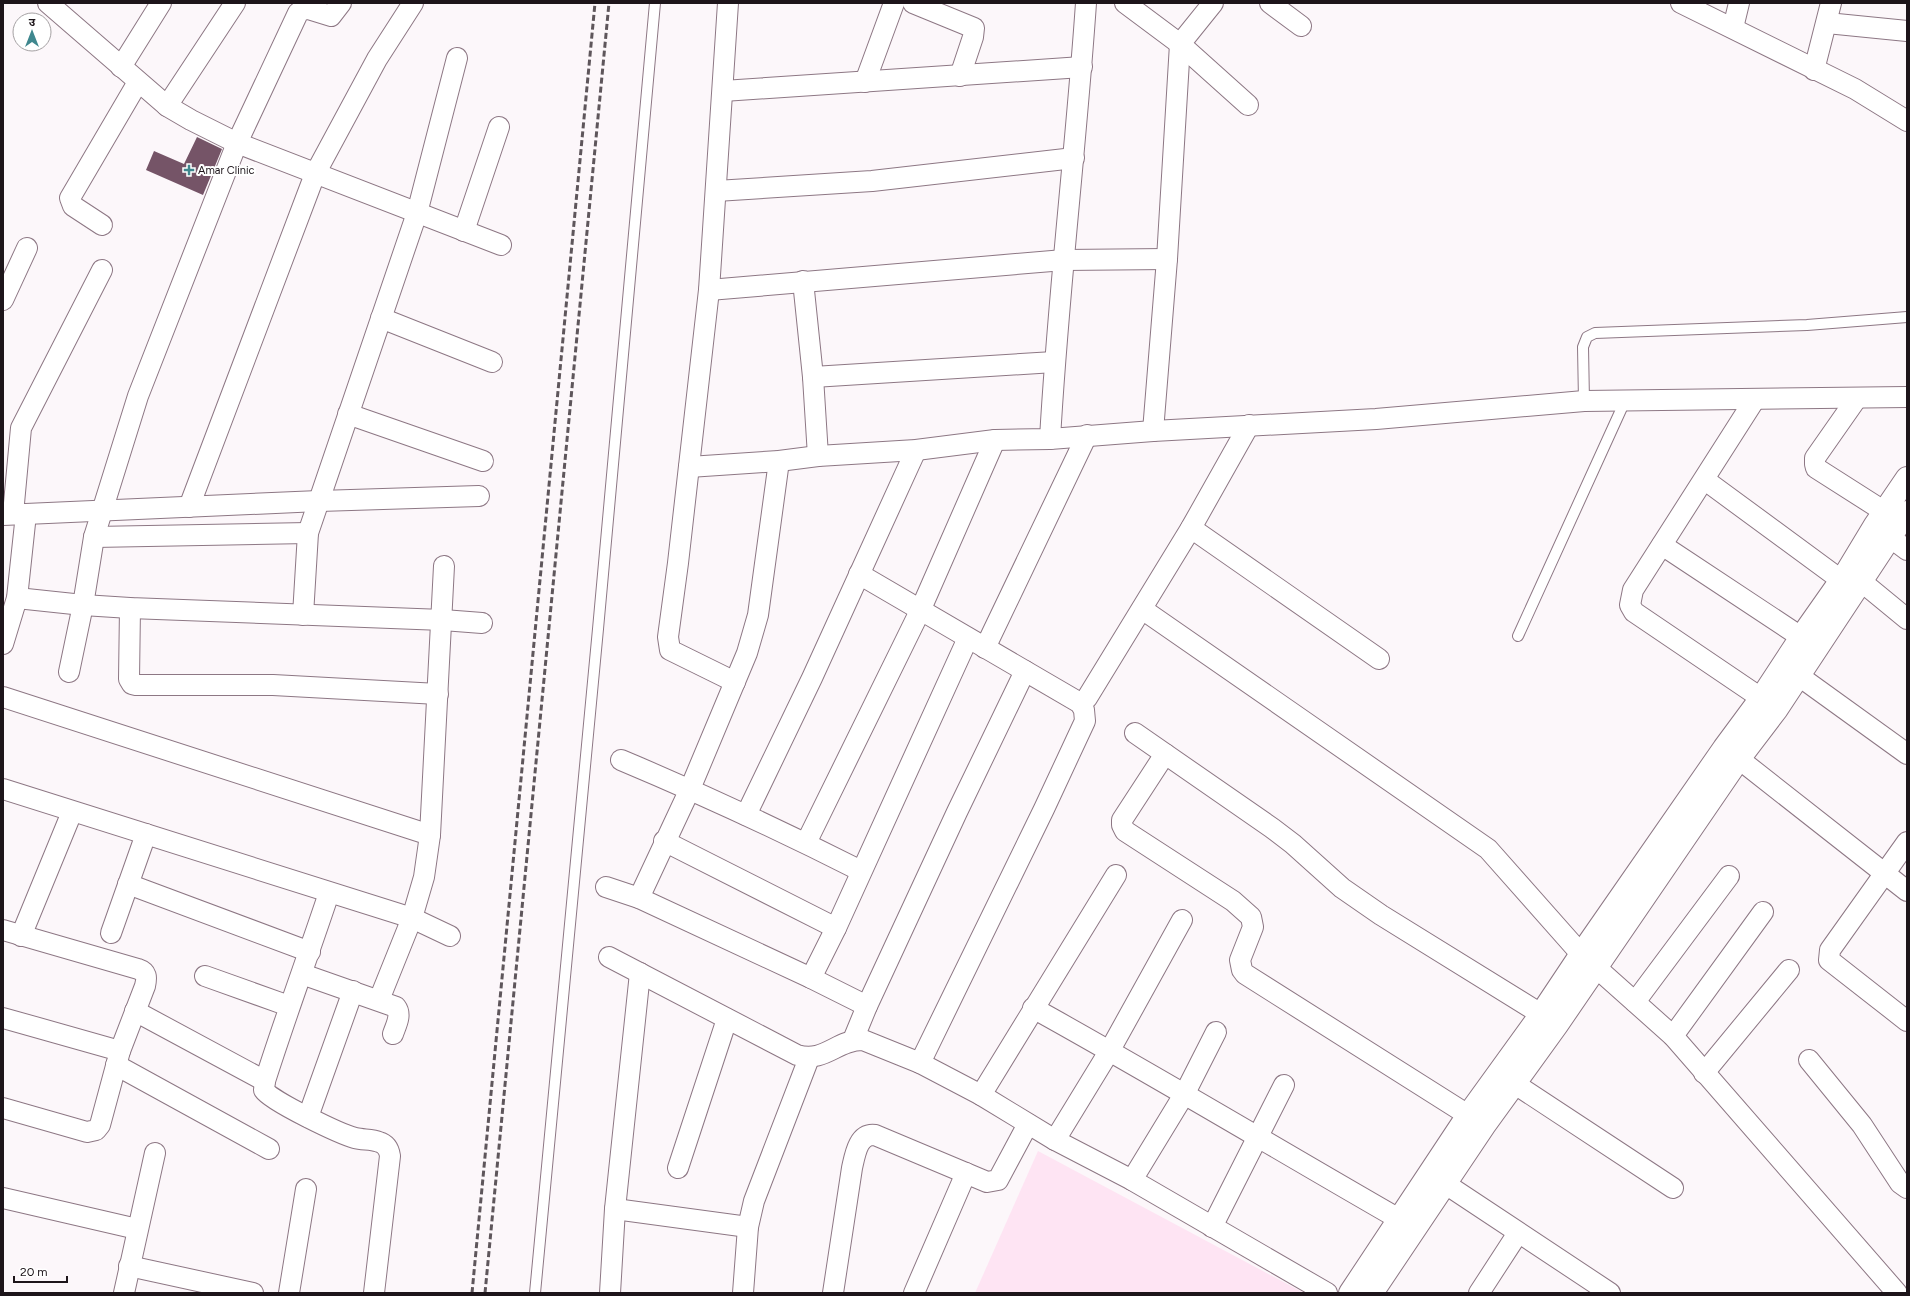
<svg xmlns="http://www.w3.org/2000/svg" width="1910" height="1296" viewBox="0 0 1910 1296" font-family="Figtree,'Noto Sans Devanagari',sans-serif">
<rect width="100%" height="100%" fill="#fcf7fa"/>
<polygon fill="#fee4f3" points="1038,1151 1304,1293 975,1293"/>
<polygon fill="#755467" points="197,137 222,149 203,195 146,170 154,151 184,164"/>
<g fill="none" stroke-linecap="round" stroke-linejoin="round">
<g stroke="#8d7784" stroke-width="12">
<g id="service">
<polyline points="1584,401 1583,347 1587,337 1595,333 1807,325 1907,317"/>
<polyline points="1518,636 1625,401"/>
<polyline points="535,1293 598,629 655,3"/>
</g>
</g>
<g stroke="#8d7784" stroke-width="22">
<g id="minor">
<polyline points="48,3 167,106 191,120 237,143 501,245"/>
<polyline points="728,3 709,290 678,563 668,637 670,650 735,682"/>
<polyline points="913,3 974,28 973,37 960,76"/>
<polyline points="1125,3 1180,44 1248,105"/>
<polyline points="1270,3 1301,26"/>
<polyline points="1681,3 1855,89 1907,121"/>
<polyline points="1827,23 1907,31"/>
<polyline points="1733,28 1739,3"/>
<polyline points="121,67 161,3"/>
<polyline points="1814,70 1831,3"/>
<polyline points="865,82 894,3"/>
<polyline points="723,91 1082,67"/>
<polyline points="167,106 235,3"/>
<polyline points="716,191 872,181 1074,158"/>
<polyline points="102,225 73,206 70,198 138,82"/>
<polyline points="464,231 499,127"/>
<polyline points="803,281 813,377 818,456"/>
<polyline points="709,290 1064,260 1167,259"/>
<polyline points="3,300 27,248"/>
<polyline points="381,318 492,362"/>
<polyline points="813,377 1054,362"/>
<polyline points="1857,398 1815,458 1815,464 1816,468 1885,512"/>
<polyline points="1755,399 1633,590 1630,605 1634,612 1761,698"/>
<polyline points="348,414 483,461"/>
<polyline points="1153,431 1167,259 1180,44 1213,3"/>
<path d="M 1050,439 C 1058,294 1076,149 1086,3"/>
<polyline points="689,467 779,461 818,456 916,450 995,440 1050,439 1153,431 1376,419 1584,401 1907,397"/>
<polyline points="1705,480 1841,580"/>
<polyline points="189,507 315,174 377,59 413,3"/>
<polyline points="13,514 21,428 102,270"/>
<polyline points="3,515 319,501 479,496"/>
<polyline points="1191,528 1379,659"/>
<polyline points="94,537 308,533"/>
<polyline points="1891,538 1907,550"/>
<polyline points="1662,545 1801,637"/>
<polyline points="859,574 1080,703 1084,710 1085,721 1044,809 920,1063"/>
<polyline points="1862,582 1907,619"/>
<polyline points="17,598 83,605 130,608 443,620 482,623"/>
<polyline points="130,608 129,679 132,684 136,685 273,685 438,694"/>
<polyline points="1142,609 1488,849 1581,954 1673,1036 1897,1293"/>
<polyline points="303,615 308,533 417,213 457,58"/>
<polyline points="3,644 17,598 26,514"/>
<polyline points="985,648 1087,435"/>
<polyline points="69,672 83,605 94,537 138,396 237,143 298,13 305,8 331,16 341,3"/>
<polyline points="1799,676 1907,754"/>
<polyline points="3,697 430,835"/>
<polyline points="1080,703 1087,698 1191,528 1249,425"/>
<polyline points="1135,733 1272,828 1293,844 1342,888 1381,915 1541,1014"/>
<polyline points="1165,754 1122,820 1122,825 1125,831 1233,901 1251,917 1253,927 1240,960 1242,970 1245,974 1468,1115"/>
<polyline points="1739,759 1907,891"/>
<path d="M 621,760 C 702,794 782,831 861,871"/>
<polyline points="3,789 412,918 450,936"/>
<polyline points="746,815 812,678 916,450"/>
<polyline points="664,841 836,928"/>
<polyline points="1907,842 1830,950 1829,960 1907,1021"/>
<polyline points="806,843 920,611 995,440"/>
<polyline points="128,884 310,952"/>
<polyline points="606,887 639,898 811,978 867,1006"/>
<path d="M 329,893 C 308,956 285,1018 265,1081 L 264,1090 C 271,1101 340,1134 355,1138 C 363,1140 372,1139 379,1142 C 386,1144 389,1149 390,1156 L 374,1293"/>
<polyline points="639,898 690,789 747,653 758,615 779,461"/>
<path d="M 3,930 L 138,969 C 147,972 147,977 145,986 L 120,1051 L 100,1125 L 96,1130 L 87,1132 L 3,1108"/>
<polyline points="111,933 146,834"/>
<polyline points="21,936 72,812"/>
<path d="M 609,957 L 797,1055 C 825,1063 836,1040 863,1040 L 920,1063 L 981,1095 L 1055,1140 L 1132,1180 L 1327,1293"/>
<path d="M 302,974 L 396,1007 C 402,1015 396,1025 393,1034"/>
<polyline points="205,976 289,1006"/>
<polyline points="811,978 836,928 968,638"/>
<polyline points="379,1000 412,918 424,877 430,835 444,566"/>
<polyline points="1635,1002 1729,876"/>
<path d="M 1033,1008 C 1156,1076 1277,1149 1399,1219"/>
<polyline points="135,1011 265,1081"/>
<polyline points="3,1018 120,1051"/>
<polyline points="1673,1036 1763,912"/>
<polyline points="853,1040 867,1006 957,812 1025,671"/>
<polyline points="1809,1060 1862,1125 1900,1183 1907,1188"/>
<polyline points="116,1065 269,1149"/>
<polyline points="1704,1073 1789,970"/>
<polyline points="1515,1084 1673,1188"/>
<polyline points="981,1095 1116,875"/>
<polyline points="308,1117 353,991"/>
<polyline points="1055,1140 1110,1050 1182,920"/>
<polyline points="678,1168 727,1019"/>
<polyline points="1432,1175 1610,1293"/>
<polyline points="1132,1180 1185,1093 1216,1032"/>
<polyline points="3,1198 137,1229"/>
<polyline points="615,1209 748,1227"/>
<polyline points="1212,1227 1284,1085"/>
<polyline points="129,1266 253,1293"/>
<polyline points="124,1293 155,1153"/>
<polyline points="289,1293 306,1189"/>
<polyline points="610,1293 615,1209 640,973"/>
<polyline points="743,1293 748,1227 754,1201 809,1058"/>
<path d="M 833,1293 L 852,1168 C 855,1155 858,1133 875,1135 L 987,1182 L 998,1180 L 1028,1124"/>
<polyline points="914,1293 966,1173"/>
<polyline points="1479,1293 1518,1233"/>
</g>
</g>
<g stroke="#8d7784" stroke-width="24">
<g id="secondary">
<polyline points="1350,1293 1468,1115 1541,1014 1581,954 1724,748 1761,698 1801,637 1846,573 1875,525 1907,478"/>
<polyline points="1372,1293 1484,1126 1557,1025 1739,759 1777,709 1907,512"/>
</g>
</g>
<use href="#service" stroke="#fff" stroke-width="10"/>
<use href="#minor" stroke="#fff" stroke-width="20"/>
<use href="#secondary" stroke="#fff" stroke-width="22"/>
<g stroke="#5e565b" stroke-width="3" stroke-dasharray="6 3" stroke-linecap="butt">
<polyline points="472,1293 595,3"/>
<polyline points="485,1293 609,3"/>
</g>
</g>
<path fill="#3f878e" stroke="#fff" stroke-width="1.5" d="M187 164h4v4h4v4h-4v4h-4v-4h-4v-4h4z"/>
<g text-anchor="middle" stroke-width="4" stroke-linejoin="round" paint-order="stroke">
<g font-size="11" fill="#1d151a" stroke="#fff" text-anchor="start">
<text x="198" y="174">Amar Clinic</text>
</g>
</g>
<rect width="1910" height="1296" fill="none" stroke="#1d151a" stroke-width="8"/>
<g transform="translate(32 32)"><circle r="19" fill="#ffffff" stroke="#a5a1a3"/>
<path d="M0-3L7 15L0 10L-7 15Z" fill="#3f878e"/>
<text y="-6" font-size="11" font-weight="bold" text-anchor="middle" fill="#1d151a">उ</text>
</g>
<path d="M14 1276v6h53v-6" fill="none" stroke="#1d151a" stroke-width="2"/>
<text x="20" y="1276" font-size="12" fill="#1d151a" stroke="#ffffff" stroke-width="3" paint-order="stroke">20 m</text>
</svg>
